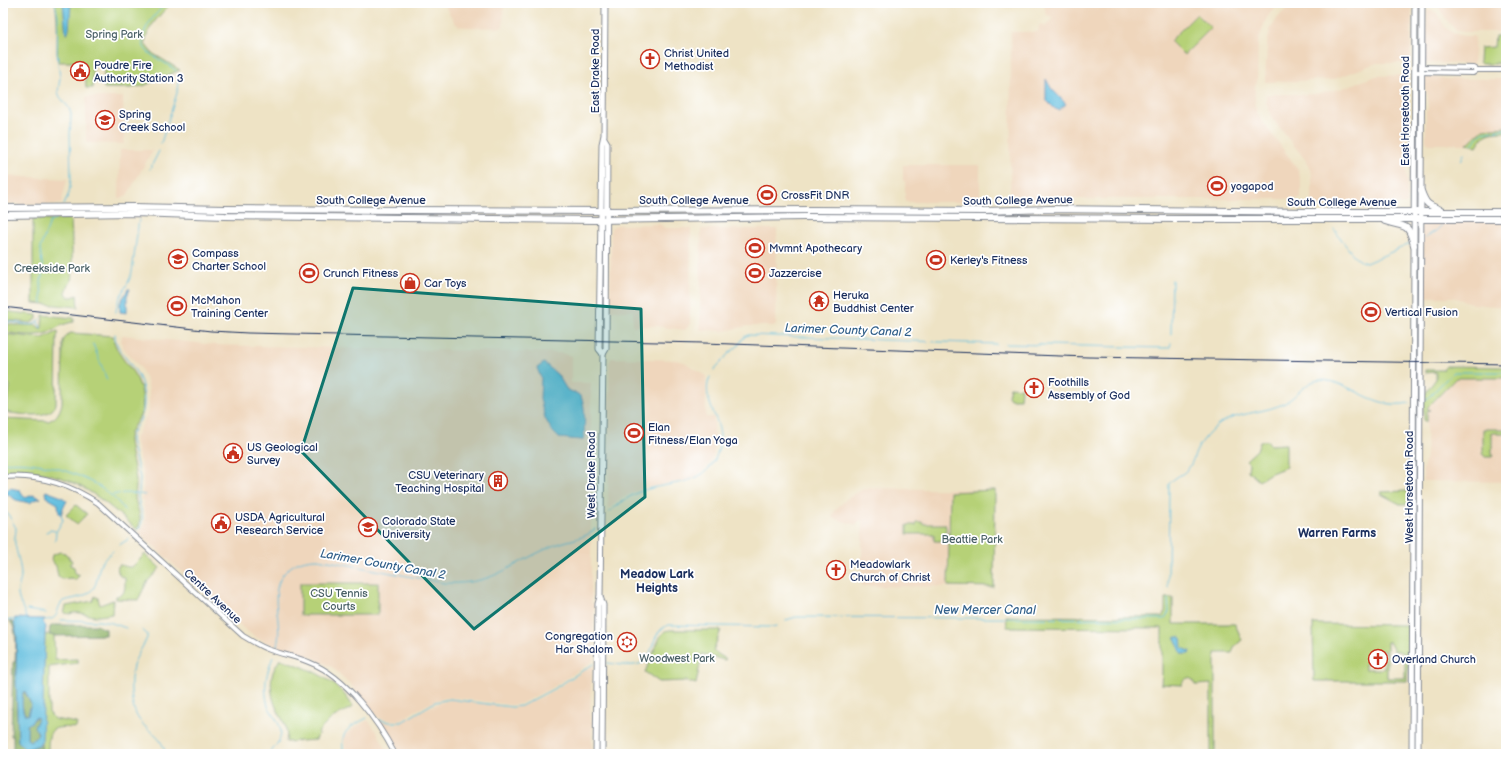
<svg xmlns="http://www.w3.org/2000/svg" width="1509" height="757" viewBox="0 0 1509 757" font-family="'Balsamiq Sans',sans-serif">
<rect width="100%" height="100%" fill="#fff"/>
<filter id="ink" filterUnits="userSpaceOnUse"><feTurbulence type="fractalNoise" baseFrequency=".025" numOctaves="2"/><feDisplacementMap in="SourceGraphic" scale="8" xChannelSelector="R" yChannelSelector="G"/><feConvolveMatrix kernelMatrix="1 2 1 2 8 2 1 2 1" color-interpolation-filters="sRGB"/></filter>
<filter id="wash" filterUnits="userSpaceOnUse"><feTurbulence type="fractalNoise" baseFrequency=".012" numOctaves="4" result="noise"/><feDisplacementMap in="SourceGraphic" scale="16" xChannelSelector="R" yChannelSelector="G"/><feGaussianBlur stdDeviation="0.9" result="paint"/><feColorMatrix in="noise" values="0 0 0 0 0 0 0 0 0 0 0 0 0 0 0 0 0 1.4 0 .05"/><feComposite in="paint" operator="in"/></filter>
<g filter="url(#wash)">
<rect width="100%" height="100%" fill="#eee3c5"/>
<g fill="#efd6bc">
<polygon points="443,3 504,3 503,26 501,28 464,27 459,26 455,23"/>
<polygon points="1044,3 1273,3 1275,7 1266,19 1258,42 1257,82 1255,86 1255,100 1257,112 1262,121 1298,169 1301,181 1301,199 1010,199 1011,32 1038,32 1039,26 1041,24 1044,27 1050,22 1053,19 1050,16 1046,15"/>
<polygon points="1292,3 1412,3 1411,62 1409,63 1376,63 1332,80 1265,82 1267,45 1270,30 1279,16"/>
<polygon points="1427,3 1504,3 1506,5 1506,36 1499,36 1499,32 1464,32 1456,30 1449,23 1438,7"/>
<polygon points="1427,10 1436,12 1446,28 1453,33 1463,36 1473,36 1475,38 1473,64 1426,63 1425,62"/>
<polygon points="1408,75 1406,148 1407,203 1406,204 1387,204 1383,206 1312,206 1312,177 1311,169 1308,163 1271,117 1266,102 1266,94 1315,94 1340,89 1376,76"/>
<polygon points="1427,77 1434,77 1440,79 1506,79 1506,127 1483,129 1467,144 1429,144 1426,141 1426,111 1428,109 1428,96 1425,88 1425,78"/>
<polygon points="86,97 123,97 124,144 86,143"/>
<polygon points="120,150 153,150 126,197 119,198"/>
<polygon points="903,165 980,165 980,202 905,202 905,181 903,181"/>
<polygon points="6,176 67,179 61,204 3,204 3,178"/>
<polygon points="1421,219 1506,219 1506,307 1474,304 1453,297 1420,297"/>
<polygon points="659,224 665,228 691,228 690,324 685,330 656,326 633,326 633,311 610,311 611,228 616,225"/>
<polygon points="701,229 777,229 776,326 747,326 724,331 701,330 700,329"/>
<polygon points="122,335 216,345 561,353 571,356 571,383 591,383 591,590 592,603 594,605 593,661 555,686 520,704 511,705 459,698 445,698 437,700 413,712 404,719 400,721 388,720 379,718 349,683 332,667 311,657 273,645 255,637 243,628 139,533 145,524 145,515 142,498 143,487 143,475 135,439 149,411 149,390 146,379 140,367 123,347 121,342"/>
<polygon points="612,358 676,360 684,362 706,376 706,417 714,417 714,454 709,464 700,473 694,477 688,480 640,489 622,498 608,509 609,362"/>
<polygon points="1456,378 1506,378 1506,429 1492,429 1492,433 1506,433 1506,482 1423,481 1423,470 1426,455 1427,408"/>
<polygon points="865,488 995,490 994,587 862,586 862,533 863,527 862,520 859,521 856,525 832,518 835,510 848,498"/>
<polygon points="593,665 591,684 590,720 592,722 592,754 400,754 392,737 381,721 395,724 401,723 429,707 442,702 451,700 511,708 520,707 550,693"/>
<polygon points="368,720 377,732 389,754 346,754 344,738 346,734 355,727"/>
</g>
<g fill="#b6d177" stroke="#68806a" fill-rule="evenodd">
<path d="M 55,3 L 171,3 C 160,16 147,26 145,44 L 152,53 L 180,70 L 143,86 L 131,88 L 104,88 L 104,63 L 93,63 L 93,88 L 86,88 L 85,62 L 58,62 C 56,42 59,23 55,3 Z"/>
<polygon points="1197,14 1211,28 1184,55 1170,41"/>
<polygon points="1495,36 1506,36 1506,65 1498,65 1498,63 1495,63 1495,64 1481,64 1479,62 1480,48 1494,47"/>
<path d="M 1506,127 L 1506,132 C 1491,132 1485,132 1477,146 L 1467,144 L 1483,129 Z"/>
<path d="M 33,219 L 68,219 L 71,221 C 72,229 73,275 71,281 C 69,287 62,290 69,297 L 73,297 L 77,295 L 78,307 L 33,303 Z"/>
<polygon points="3,311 37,315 37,319 31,323 3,320"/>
<path d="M 43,315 L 74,318 L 74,322 C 63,323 56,329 47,333 C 36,337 15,335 3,331 L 3,323 L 15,325 L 36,325 L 41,329 L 42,327 Z"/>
<path d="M 57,331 L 59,332 L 57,337 L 56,404 C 51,420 23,414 9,413 L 6,411 C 5,403 10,394 10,385 L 7,382 L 3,382 L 3,334 L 43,338 Z"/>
<path d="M 71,333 L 113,336 C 115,356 134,367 140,386 C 143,395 144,407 140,416 C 136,424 128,431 129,441 C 130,454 135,467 136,480 C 137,486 135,492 135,498 C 137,510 144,518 137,530 C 93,490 65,468 3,471 L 3,419 L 48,421 C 57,418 60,412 62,403 L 63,341 L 67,335 Z"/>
<polygon points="1446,366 1506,367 1506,378 1456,378 1427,408 1430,410 1427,411 1427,421 1424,421 1423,396 1436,379 1436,372 1425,373 1425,370 1443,370"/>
<polygon points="1010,387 1021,388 1020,399 1010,399 1008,396"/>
<polygon points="1483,429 1506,429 1506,433 1492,433 1492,455 1494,455 1493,457 1485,457 1483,455"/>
<polygon points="1260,441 1268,441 1270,445 1286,444 1286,467 1269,474 1259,481 1248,471 1249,463 1246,460 1257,450"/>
<polygon points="995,490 994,587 948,586 950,492"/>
<polygon points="1406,491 1408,491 1409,503 1408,504 1400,504 1381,494 1381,492"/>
<polygon points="76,505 87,514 77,524 66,515"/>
<path d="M 916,522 L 923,522 L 923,524 L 945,524 C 948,531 944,535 946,541 L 934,541 L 934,534 L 907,534 L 907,525 L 916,525 Z"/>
<polygon points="60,552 65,553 72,561 70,565 74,567 75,573 80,575 75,580 71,578 62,579 58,576 56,566 51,560 52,555"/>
<path d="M 145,554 L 160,568 L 147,582 L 138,600 L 116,599 L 116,596 C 126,596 125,587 125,579 L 124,577 L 121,577 C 118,573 116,569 119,565 C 124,565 127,568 132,567 Z"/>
<rect x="300" y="583" width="78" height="32"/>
<path d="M 95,596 L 98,598 L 100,605 L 113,600 L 112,614 C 107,615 101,616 96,616 C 87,616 78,610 70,614 L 64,613 L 66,606 L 93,601 Z"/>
<path d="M 1165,598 L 1173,598 L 1173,624 L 1235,624 L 1242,640 L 1234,647 L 1232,653 L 1215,653 L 1215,752 L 1211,752 L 1211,684 L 1196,685 C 1193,677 1184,675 1182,685 L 1161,684 L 1162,673 L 1162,628 L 1007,627 L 1006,616 L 1162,617 L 1165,611 Z"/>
<path d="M 1313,624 L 1408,625 L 1409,660 L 1407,681 L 1314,681 ZM 1387,642 L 1389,642 L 1394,651 L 1398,651 L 1405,654 L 1405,678 L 1387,678 ZM 1372,651 L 1385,651 L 1386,655 L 1384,657 L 1384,669 L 1365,669 L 1365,662 L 1372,662 Z"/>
<polygon points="670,630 721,630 713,651 726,659 724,660 702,654 696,684 686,681 659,682 645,672 661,635 665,631"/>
<path d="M 45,634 L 54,636 L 55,660 L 78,659 L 78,663 L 49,667 L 49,712 L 54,719 L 77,723 L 76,728 C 50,726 48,728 48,754 L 41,754 Z"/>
<path d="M 280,659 C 308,668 338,679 353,707 L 332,718 L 319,731 L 316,740 L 286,742 C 289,727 282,720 276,707 C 272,699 270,684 272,676 C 273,670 277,664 280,659 Z"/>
</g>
<g fill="#90b368" stroke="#567163">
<path d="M 10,621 L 14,623 L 17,635 L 16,677 L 18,741 L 23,745 L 24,748 L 27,749 L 41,745 L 41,754 L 13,754 L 13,736 L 11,736 L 13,662 L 15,662 C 15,650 18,631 10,621 Z"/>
<polygon points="54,625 96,625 106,629 106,635 54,636 49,634 50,627"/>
<path d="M 24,691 L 31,704 L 28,715 L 26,715 C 21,709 21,697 24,691 Z"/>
<path d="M 37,717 L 38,719 L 35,725 C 37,734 41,736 30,741 L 27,739 L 27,725 Z"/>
</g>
<g fill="#60bdde" stroke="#3e769e" fill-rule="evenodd">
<polygon points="63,3 71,3 69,29 68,33 66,34"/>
<polygon points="1046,79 1051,88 1066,104 1059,110 1055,109 1046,100"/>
<polygon points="128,289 130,289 127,296 127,313 120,312 120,303"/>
<path d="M 544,363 L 558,375 L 567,390 C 571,392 576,392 579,395 C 587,401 584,429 584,438 L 582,440 L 559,438 L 552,431 L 545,418 L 540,399 L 541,378 L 537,368 Z"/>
<polygon points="10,488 20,490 25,498 33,495 41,498 34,500 30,503 16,500 7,494 7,490"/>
<polygon points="46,491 62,497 67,501 63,508 61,515 59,513 58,504 46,497 45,492"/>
<path d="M 15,618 L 45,619 L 43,622 L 46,627 L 45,634 L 42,741 L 39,745 L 27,749 L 25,749 L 18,741 L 16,677 L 17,635 L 14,623 ZM 25,691 L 31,704 L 28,715 L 25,715 C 21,709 22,700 23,692 ZM 37,717 L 38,719 L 34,727 L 38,732 C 38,737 34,739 30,741 L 27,739 L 27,725 L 32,722 L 34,718 Z"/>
<polygon points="1177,637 1181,637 1182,648 1190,651 1189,654 1182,654 1175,638"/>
</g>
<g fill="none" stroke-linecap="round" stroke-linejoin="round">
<g stroke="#60bdde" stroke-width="1">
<polyline points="55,3 58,17 57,53 60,78 58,92 60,97 69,108 71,114 70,135 71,180 69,193 64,205"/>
<path d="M 167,3 C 156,13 133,37 147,51 C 154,58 166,63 174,69 L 176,71"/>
<polyline points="161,143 177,93 178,81"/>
<polyline points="1471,145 1482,133 1506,129"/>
<polyline points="1461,161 1464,153"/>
<polyline points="150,169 159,151"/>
<path d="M 1334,229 C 1342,239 1354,261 1366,263 L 1410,244"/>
<polyline points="1425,237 1436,231 1442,225"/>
<polyline points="42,303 41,282 43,270 40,248 50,222 55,219 57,216"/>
<path d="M 116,312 C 117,295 128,288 132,272 L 139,219"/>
<polyline points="3,321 32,325 36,323 40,319"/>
<polyline points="38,322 41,328"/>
<path d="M 115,334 C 114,352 138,366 142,386 C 145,398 145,409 140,420 C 136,427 131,432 131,440 L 140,478 L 139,492"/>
<polyline points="1171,334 1172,280"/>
<polyline points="93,344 107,380"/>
<polyline points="1006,344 1166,348 1170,347 1171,343"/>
<polyline points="714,370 729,353 737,347 744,337 748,335 996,344"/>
<polyline points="1423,400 1428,398 1453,372 1506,372"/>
<path d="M 3,463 C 14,462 26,462 37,464 C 66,468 109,485 125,511"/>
<path d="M 112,495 C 124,492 134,493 145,495"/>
<path d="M 3,510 L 8,514 L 16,528 C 16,534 14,538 15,544 C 17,554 21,566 21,577 C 20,584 17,588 18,595 C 19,604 25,609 26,618"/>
<path d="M 609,512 C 619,504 630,495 642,491 C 669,481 703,487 716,457 C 718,451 720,445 720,439 C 721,418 700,398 710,377"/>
<path d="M 138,530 C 148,516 138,509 138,495"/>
<polyline points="46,532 50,530 55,531"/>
<polyline points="55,541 56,532 63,520 61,515"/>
<polyline points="119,545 129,539"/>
<path d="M 1168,587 L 1169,484 C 1174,477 1183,475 1188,469 C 1194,461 1195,450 1202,442 C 1208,434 1217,424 1227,420 C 1245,412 1267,412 1285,403 C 1296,397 1307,380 1320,380 C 1352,381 1373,411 1409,403"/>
<polyline points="27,610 46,613"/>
<polyline points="3,619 14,620"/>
<path d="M 45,620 C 62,619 54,610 63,601 C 70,599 80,598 87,594 C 99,587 96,576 100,566 C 102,560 108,556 113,551"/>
<polyline points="61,620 100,621 112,623 126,628"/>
<polyline points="786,620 796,617 1163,619 1166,618 1169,611 1168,599"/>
<path d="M 142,630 L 147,634 L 147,638 C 143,647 136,656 133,666 C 129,680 130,709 140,721 C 149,733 164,737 165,754"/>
<path d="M 277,646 C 284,621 266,592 286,571 C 295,562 305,559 318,559 L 444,583 C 461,584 479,582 495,575 C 517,565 536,552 558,544 C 571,539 585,539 595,529"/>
<path d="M 607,663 C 617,664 630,667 639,664 C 656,659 649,631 669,625 L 771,627 L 777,626"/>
<polyline points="380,720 390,722 402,722 435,702 450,699 495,705 512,707 521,706 555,688 593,664"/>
<polyline points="27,749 28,754"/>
<path d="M 269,754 C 279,742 286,735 276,719 C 274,715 270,710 268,706 C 263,687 266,674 273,657"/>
<path d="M 344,754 C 339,731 348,728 367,718"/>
</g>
</g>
</g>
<g filter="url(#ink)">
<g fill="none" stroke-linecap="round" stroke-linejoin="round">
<g stroke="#848992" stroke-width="6">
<g id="minor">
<polyline points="1421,67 1474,68 1477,70 1506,70"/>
<polyline points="1415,72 1473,73 1477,70"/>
<path d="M 3,477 C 38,474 69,484 98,503 L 243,636 C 252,641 260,647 270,650 C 284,655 298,657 311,663 C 346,677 378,721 395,754"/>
</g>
</g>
<g stroke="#848992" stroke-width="7">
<g id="major">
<polyline points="603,354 599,349 602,144 604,135 605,3"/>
<polyline points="600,597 603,605 602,754"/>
<polyline points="596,754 598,604 600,597 603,354 606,349 607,143 604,138"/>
<polyline points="1412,754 1415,3"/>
<polyline points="1418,754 1422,3"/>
</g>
</g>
<g stroke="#848992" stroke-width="8">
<g id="highway">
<path d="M 1421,191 C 1426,205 1428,205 1441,210"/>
<polyline points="3,208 133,207 225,209 601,211 812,210 985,211 1049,209 1313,212 1506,212"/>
<polyline points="3,215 134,213 225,216 595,220 805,217 1179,219 1506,219"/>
<path d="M 1385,221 C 1405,228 1408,221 1414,245"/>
</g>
</g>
<use href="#minor" stroke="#fff" stroke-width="4"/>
<use href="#major" stroke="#fff" stroke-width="5"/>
<use href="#highway" stroke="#fff" stroke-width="6"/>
<polyline stroke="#1b2f5e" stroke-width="1" points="3,307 211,331 248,333 704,343 1088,357 1506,364"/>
</g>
</g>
<path fill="#0f766e" fill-opacity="0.2" stroke="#0f766e" stroke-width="3" stroke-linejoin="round" d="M 353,288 L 641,309 L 645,497 L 474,629 L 301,451 Z"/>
<defs>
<g id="church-ring" transform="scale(1)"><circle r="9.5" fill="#fff" stroke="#c8321e" stroke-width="1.5"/><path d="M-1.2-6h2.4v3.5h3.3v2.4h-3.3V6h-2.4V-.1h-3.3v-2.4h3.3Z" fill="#c8321e"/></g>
<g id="civic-ring" transform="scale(1)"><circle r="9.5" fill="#fff" stroke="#c8321e" stroke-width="1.5"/><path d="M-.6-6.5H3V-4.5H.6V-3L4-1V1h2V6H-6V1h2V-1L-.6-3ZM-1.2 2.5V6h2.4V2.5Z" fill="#c8321e"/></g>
<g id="school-ring" transform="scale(1)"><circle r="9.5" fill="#fff" stroke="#c8321e" stroke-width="1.5"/><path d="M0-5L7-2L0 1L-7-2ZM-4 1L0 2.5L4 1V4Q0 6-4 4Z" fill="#c8321e"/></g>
<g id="stadium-ring" transform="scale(1)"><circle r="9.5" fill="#fff" stroke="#c8321e" stroke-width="1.5"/><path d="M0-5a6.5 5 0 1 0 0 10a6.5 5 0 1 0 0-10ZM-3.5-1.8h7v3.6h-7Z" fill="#c8321e"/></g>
<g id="shop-ring" transform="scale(1)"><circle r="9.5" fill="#fff" stroke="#c8321e" stroke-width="1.5"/><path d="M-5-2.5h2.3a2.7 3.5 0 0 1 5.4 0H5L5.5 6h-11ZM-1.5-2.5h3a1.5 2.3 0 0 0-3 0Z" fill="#c8321e"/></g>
<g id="temple-ring" transform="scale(1)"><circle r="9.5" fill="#fff" stroke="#c8321e" stroke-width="1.5"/><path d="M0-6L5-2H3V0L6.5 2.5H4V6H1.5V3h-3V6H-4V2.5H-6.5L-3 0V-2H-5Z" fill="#c8321e"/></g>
<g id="building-ring" transform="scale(1)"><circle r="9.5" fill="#fff" stroke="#c8321e" stroke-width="1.5"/><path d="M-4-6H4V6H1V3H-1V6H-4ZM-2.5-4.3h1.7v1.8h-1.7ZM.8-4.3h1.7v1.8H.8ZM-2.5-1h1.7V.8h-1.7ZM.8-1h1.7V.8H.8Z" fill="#c8321e"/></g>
<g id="university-ring" transform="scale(1)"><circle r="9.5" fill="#fff" stroke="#c8321e" stroke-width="1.5"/><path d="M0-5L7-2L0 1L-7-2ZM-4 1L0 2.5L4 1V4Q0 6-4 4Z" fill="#c8321e"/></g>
<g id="synagogue-ring" transform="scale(1)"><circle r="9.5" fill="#fff" stroke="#c8321e" stroke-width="1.5"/><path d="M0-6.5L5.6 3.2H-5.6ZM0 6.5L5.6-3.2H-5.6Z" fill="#c8321e"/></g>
</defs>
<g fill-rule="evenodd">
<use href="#church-ring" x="650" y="59"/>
<use href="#civic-ring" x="80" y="71"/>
<use href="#school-ring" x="105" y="120"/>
<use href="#stadium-ring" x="1217" y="186"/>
<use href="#stadium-ring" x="767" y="195"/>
<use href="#stadium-ring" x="755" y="248"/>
<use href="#school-ring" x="178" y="259"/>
<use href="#stadium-ring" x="936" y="260"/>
<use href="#stadium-ring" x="309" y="273"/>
<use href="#stadium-ring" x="755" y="273"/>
<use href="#shop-ring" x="410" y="283"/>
<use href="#temple-ring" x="819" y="301"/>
<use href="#stadium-ring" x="177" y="306"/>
<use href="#stadium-ring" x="1371" y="312"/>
<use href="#church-ring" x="1034" y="388"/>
<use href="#stadium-ring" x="634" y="433"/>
<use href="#civic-ring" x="233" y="453"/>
<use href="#building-ring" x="498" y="481"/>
<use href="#civic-ring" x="221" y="523"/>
<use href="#university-ring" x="368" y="527"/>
<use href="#church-ring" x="836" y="570"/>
<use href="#synagogue-ring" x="627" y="642"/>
<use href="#church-ring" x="1378" y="659"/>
</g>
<g text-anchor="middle" stroke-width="3.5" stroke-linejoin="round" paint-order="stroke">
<g font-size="11" fill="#4a6066" stroke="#fff">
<text x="114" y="38">Spring Park</text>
<text x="52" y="272">Creekside Park</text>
<text x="972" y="543">Beattie Park</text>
<text x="339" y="597">CSU Tennis<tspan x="339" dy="13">Courts</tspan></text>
<text x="677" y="662">Woodwest Park</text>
</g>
<g font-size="11" fill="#1b2f5e" stroke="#fff" text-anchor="start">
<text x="664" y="57">Christ United<tspan x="664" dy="13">Methodist</tspan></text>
<text x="94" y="69">Poudre Fire<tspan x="94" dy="13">Authority Station 3</tspan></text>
<text x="119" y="118">Spring<tspan x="119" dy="13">Creek School</tspan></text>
<text x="1231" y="190">yogapod</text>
<text x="781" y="199">CrossFit DNR</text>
<text x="769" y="252">Mvmnt Apothecary</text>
<text x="192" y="257">Compass<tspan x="192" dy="13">Charter School</tspan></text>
<text x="950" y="264">Kerley's Fitness</text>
<text x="323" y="277">Crunch Fitness</text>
<text x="769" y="277">Jazzercise</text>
<text x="424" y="287">Car Toys</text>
<text x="833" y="299">Heruka<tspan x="833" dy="13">Buddhist Center</tspan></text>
<text x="191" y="304">McMahon<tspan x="191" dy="13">Training Center</tspan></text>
<text x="1385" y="316">Vertical Fusion</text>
<text x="1048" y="386">Foothills<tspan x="1048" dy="13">Assembly of God</tspan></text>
<text x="648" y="431">Elan<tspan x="648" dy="13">Fitness/Elan Yoga</tspan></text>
<text x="247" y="451">US Geological<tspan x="247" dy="13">Survey</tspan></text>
<text x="484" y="479" text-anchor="end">CSU Veterinary<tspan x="484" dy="13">Teaching Hospital</tspan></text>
<text x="235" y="521">USDA, Agricultural<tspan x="235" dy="13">Research Service</tspan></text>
<text x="382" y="525">Colorado State<tspan x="382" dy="13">University</tspan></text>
<text x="850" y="568">Meadowlark<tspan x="850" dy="13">Church of Christ</tspan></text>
<text x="613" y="640" text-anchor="end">Congregation<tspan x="613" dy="13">Har Shalom</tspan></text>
<text x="1392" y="663">Overland Church</text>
</g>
<g font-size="11" fill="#1b2f5e" stroke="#fff">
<text transform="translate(595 71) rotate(-90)" y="4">East Drake Road</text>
<text transform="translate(1405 111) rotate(-90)" y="4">East Horsetooth Road</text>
<text x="371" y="204">South College Avenue</text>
<text x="694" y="204">South College Avenue</text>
<text transform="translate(1018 200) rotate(-1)" y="4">South College Avenue</text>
<text x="1342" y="206">South College Avenue</text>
<text transform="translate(591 475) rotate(-90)" y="4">West Drake Road</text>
<text transform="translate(1409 487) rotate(-90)" y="4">West Horsetooth Road</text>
<text transform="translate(213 596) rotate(43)" y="4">Centre Avenue</text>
</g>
<g font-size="12" font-style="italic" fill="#33618b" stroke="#fff">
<text transform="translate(848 330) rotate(2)" y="4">Larimer County Canal 2</text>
<text transform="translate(383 564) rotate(10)" y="4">Larimer County Canal 2</text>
<text x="985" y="614">New Mercer Canal</text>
</g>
<g font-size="12" font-weight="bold" fill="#1b2f5e" stroke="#fff">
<text x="1337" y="537">Warren Farms</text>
<text x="657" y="578">Meadow Lark<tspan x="657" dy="14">Heights</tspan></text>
</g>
</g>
<rect width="1509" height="757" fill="none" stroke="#fff" stroke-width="16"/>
</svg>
